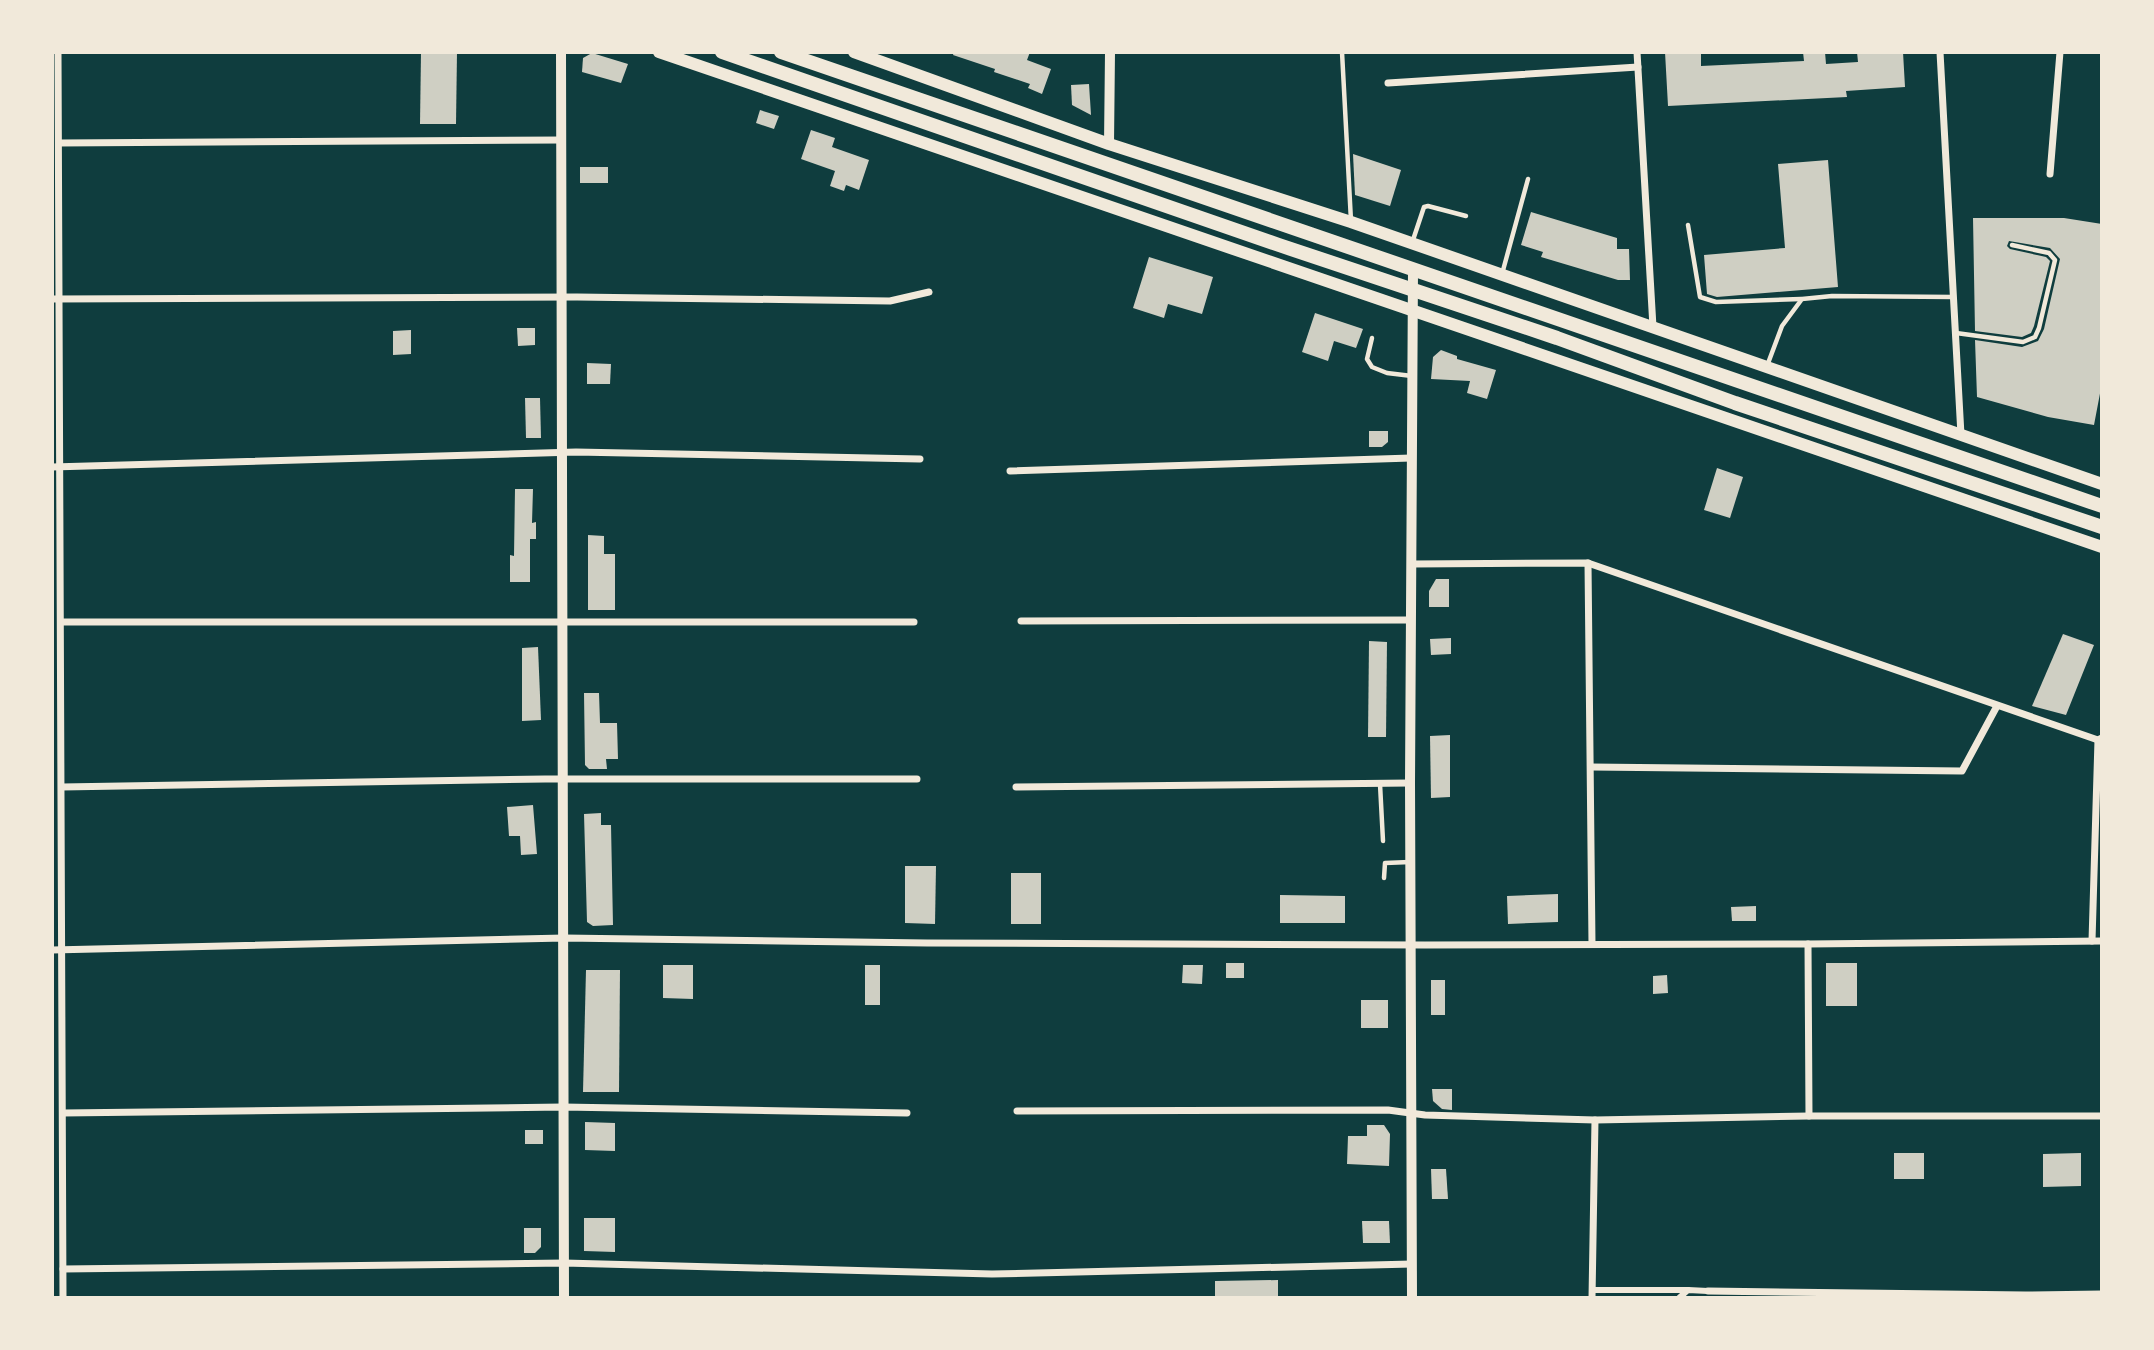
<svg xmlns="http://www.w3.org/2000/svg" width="2154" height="1350" viewBox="0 0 2154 1350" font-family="'Roboto Condensed',sans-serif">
<rect width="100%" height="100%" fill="#0f3d3e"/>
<g fill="#cfcfc3">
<polygon points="421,52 457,52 456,124 420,124"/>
<polygon points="954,52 1030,52 1027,60 1051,69 1042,94 1028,88 1030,84 994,72 995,69 953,55"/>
<polygon points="1665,52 1701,52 1701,66 1804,61 1803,52 1825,52 1826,64 1858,62 1857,52 1903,52 1905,87 1846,91 1847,97 1668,106"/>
<polygon points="592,53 628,64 621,83 582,72 583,58"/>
<polygon points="1089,84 1091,115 1072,105 1071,85"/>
<polygon points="760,110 779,116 774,129 756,123"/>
<polygon points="811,130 835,138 832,147 869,160 859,190 846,185 844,191 830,186 835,171 801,159"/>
<polygon points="1353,154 1401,170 1390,206 1355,195"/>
<polygon points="1828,160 1838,287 1717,297 1707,294 1704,255 1785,248 1778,164"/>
<rect x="580" y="167" width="28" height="16"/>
<polygon points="1531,212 1617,238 1617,249 1629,249 1630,280 1618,280 1541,257 1543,252 1521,245"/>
<polygon points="1973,218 2064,218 2102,224 2102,383 2094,425 2048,417 1977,397 1975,340 2022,347 2038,341 2044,329 2060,259 2050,248 2009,241 2007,246 2010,249 2046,257 2050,261 2034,326 2031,333 2022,337 1975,331"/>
<polygon points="1149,257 1213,277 1202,314 1168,304 1164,318 1133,308"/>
<polygon points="1315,313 1363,329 1356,348 1334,341 1328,361 1302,352"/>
<polygon points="517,328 535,328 535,345 518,346"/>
<polygon points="411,330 411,354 393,355 393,331"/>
<polygon points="1441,350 1457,356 1457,359 1496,370 1487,399 1467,393 1470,381 1431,379 1433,357"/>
<polygon points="587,363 611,364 610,384 587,384"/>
<polygon points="525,398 540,398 541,438 526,438"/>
<polygon points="1369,431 1388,431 1388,442 1382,447 1369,447"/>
<polygon points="1717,468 1743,477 1730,518 1704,510"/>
<polygon points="515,489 533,489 532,523 536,522 536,539 530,539 530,582 510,582 510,555 514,556"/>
<polygon points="588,535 604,536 604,554 615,554 615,610 588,610"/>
<polygon points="1436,579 1449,579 1449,607 1429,607 1429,591"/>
<polygon points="2063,634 2094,645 2066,715 2032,706"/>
<polygon points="1451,638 1451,654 1431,655 1430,639"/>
<polygon points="1369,641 1387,642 1386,737 1368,737"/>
<polygon points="538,647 541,720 522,721 522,648"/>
<polygon points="584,693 599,693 600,723 617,723 618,759 606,759 607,769 589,769 585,765"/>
<polygon points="1450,735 1450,797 1431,798 1430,736"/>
<polygon points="533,805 537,854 521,855 520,836 509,836 507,807"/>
<polygon points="601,813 601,825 611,825 613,925 593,926 587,922 584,814"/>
<polygon points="905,866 936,866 935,924 905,923"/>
<rect x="1011" y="873" width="30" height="51"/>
<polygon points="1558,894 1558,922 1508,924 1507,896"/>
<polygon points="1280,895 1345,896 1345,923 1280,923"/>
<polygon points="1756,906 1756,921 1732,921 1731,907"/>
<rect x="1226" y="963" width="18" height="15"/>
<rect x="1826" y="963" width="31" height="43"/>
<polygon points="663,965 693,965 693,999 663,998"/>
<rect x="865" y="965" width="15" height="40"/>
<polygon points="1183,965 1203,965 1202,984 1182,983"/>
<polygon points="586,970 620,970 619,1092 583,1092"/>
<polygon points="1667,975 1668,993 1653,994 1653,976"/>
<rect x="1431" y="980" width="14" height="35"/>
<rect x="1361" y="1000" width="27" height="28"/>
<polygon points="1432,1089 1452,1089 1452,1110 1442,1109 1433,1101"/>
<polygon points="585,1122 615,1123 615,1151 585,1150"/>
<polygon points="1367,1125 1384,1125 1390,1134 1389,1166 1347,1164 1348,1136 1367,1136"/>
<rect x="525" y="1130" width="18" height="14"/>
<rect x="1894" y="1153" width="30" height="26"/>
<polygon points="2081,1153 2081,1186 2043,1187 2043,1154"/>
<polygon points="1431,1169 1446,1169 1448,1199 1432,1199"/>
<polygon points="584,1218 615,1218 615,1252 584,1251"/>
<polygon points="1362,1221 1389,1221 1390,1243 1363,1243"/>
<polygon points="524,1228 541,1228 541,1247 535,1253 524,1253"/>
<polygon points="1278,1280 1278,1298 1215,1298 1215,1281"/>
</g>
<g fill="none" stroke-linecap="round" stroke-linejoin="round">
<g stroke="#f1e9da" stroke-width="4.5">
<polyline points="1342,52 1351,221"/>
<polyline points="1688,225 1700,297 1716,302 1801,299"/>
<polyline points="1412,243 1424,207 1428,206 1466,216"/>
<polyline points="1502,274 1528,179"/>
<polyline points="1956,333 2023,342 2035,337 2039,328 2055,260 2049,253 2012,245"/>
<polyline points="1372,338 1367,359 1372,367 1387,373 1412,376"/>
<polyline points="1767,366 1782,326 1802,299 1832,296 1953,297"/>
<polyline points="1380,784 1383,841"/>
<polyline points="1384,878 1385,863 1410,862"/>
</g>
<g stroke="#f1e9da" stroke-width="6">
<polyline points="1592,1290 1688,1290"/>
<polyline points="1679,1298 1688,1290 1708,1291"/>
</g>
<g stroke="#f1e9da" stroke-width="7">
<polyline points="58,52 63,1298"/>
<polyline points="1637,52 1653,327"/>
<polyline points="1940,52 1961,435"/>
<polyline points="1388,83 1638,67"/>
<polyline points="59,143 562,140"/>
<polyline points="2050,174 2060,52"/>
<polyline points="52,299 577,297 890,301 929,292"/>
<polyline points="52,467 576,452 920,459"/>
<polyline points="1010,471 1411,458"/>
<polyline points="1588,563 1592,944"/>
<polyline points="1412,564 1588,563 2098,740 2102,738"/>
<polyline points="1021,621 1411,620"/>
<polyline points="62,622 914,622"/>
<polyline points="1591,767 1962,771 1997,706"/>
<polyline points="62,787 545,779 917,779"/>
<polyline points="1016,787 1410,783"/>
<polyline points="2092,941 2098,740"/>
<polyline points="1808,944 1809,1116"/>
<polyline points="52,950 564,938 927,943 1425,945 1808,944 2102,941"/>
<polyline points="1017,1111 1388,1110 1425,1115 1595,1120 1809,1116 2102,1116"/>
<polyline points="63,1113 563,1107 907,1113"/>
<polyline points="63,1269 564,1263 992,1274 1412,1264"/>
<polyline points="1708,1291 2025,1295 2102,1294"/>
<polyline points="1592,1298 1595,1120"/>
</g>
<g stroke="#f1e9da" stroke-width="10">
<polyline points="561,52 564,1298"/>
<polyline points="1109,144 1110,52"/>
<polyline points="1412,1298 1410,783 1413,270"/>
</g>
<g stroke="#f1e9da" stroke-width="12">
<polyline points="659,52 2102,547"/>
<polyline points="854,52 1109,144 1351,222 2102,484"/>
</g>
<g stroke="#f1e9da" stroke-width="14">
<polyline points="722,52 1279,245 1557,338 1735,403 2102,527"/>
<polyline points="781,52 2102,506"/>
</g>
</g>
<rect width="2154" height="1350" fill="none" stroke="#f1e9da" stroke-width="108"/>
</svg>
